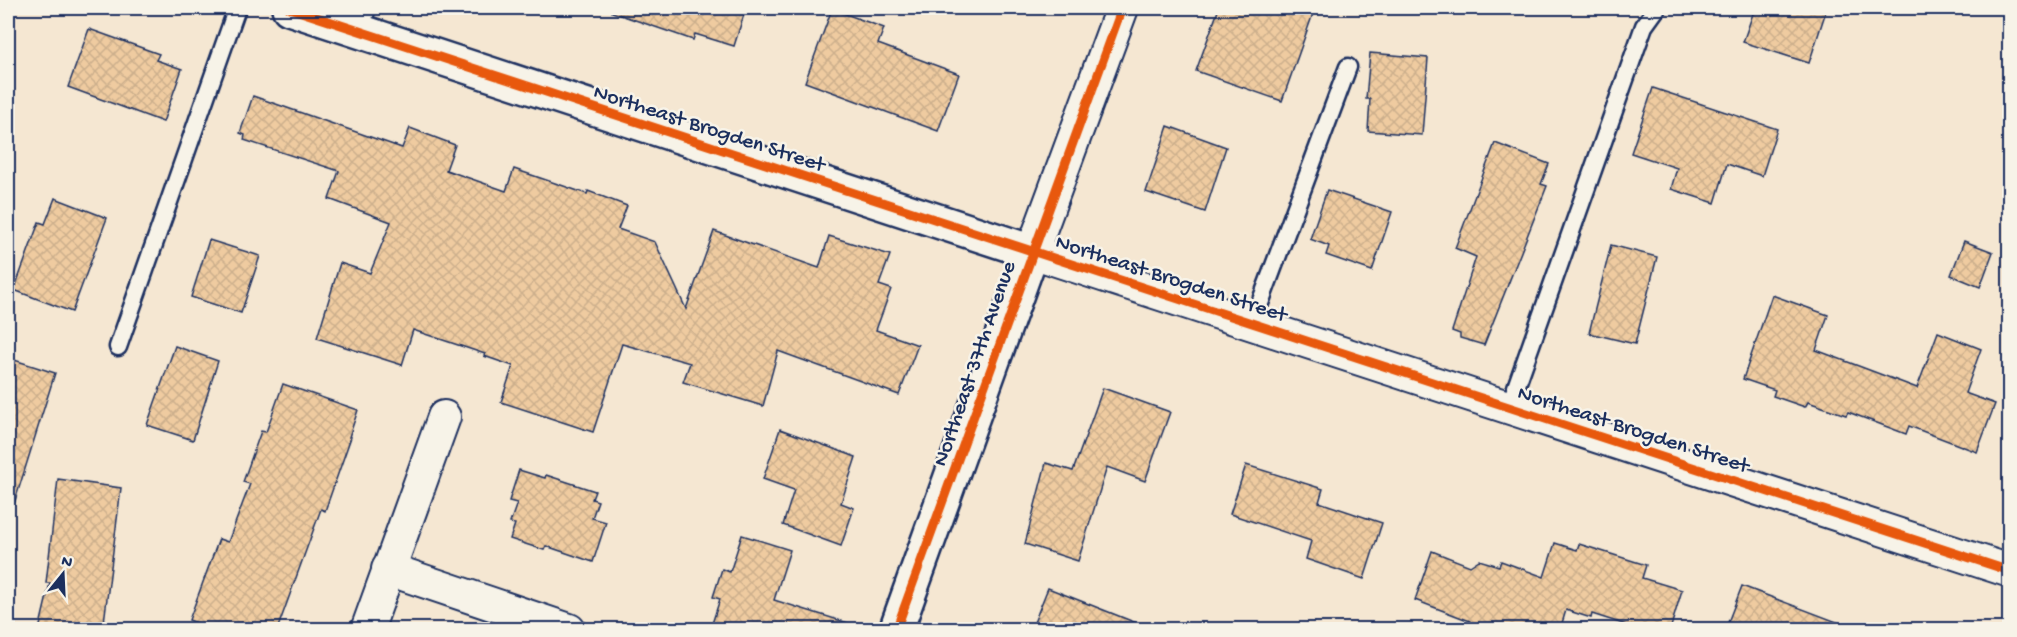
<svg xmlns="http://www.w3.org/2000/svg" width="2017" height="637" viewBox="0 0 2017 637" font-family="'Gochi Hand',sans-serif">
<defs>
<pattern id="building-cross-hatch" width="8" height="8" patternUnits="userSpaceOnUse" patternTransform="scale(1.5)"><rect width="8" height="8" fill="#efcba0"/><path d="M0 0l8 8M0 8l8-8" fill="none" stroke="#ccaf8c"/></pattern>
</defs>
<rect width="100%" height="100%" fill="#f5e7d2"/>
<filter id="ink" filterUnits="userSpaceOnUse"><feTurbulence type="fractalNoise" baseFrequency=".0167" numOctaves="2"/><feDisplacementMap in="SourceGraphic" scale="12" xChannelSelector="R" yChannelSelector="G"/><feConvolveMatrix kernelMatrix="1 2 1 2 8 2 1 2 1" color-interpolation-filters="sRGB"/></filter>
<g filter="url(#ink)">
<g fill="url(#building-cross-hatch)" stroke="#1b2f5e" stroke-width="1.5">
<polygon points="613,8 746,8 734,46 695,34 693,40 612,12"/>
<polygon points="1219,8 1315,8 1282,101 1196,71"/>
<polygon points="1755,8 1827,8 1809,63 1743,42"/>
<polygon points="832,9 884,28 878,44 959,74 938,131 805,82"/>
<polygon points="89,29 159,54 156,60 182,69 163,122 68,87"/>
<polygon points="1370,53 1428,58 1422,135 1368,131 1370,99 1366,99"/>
<polygon points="1653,88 1777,129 1762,176 1727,164 1715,203 1671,189 1677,168 1631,153"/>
<polygon points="253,96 402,148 410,128 455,145 446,170 506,191 514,169 587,194 588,191 627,206 618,229 655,242 686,309 714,231 819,268 829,236 890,255 879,285 891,289 876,330 918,345 899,395 778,351 763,406 683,382 690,363 622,344 593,432 501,402 513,366 484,356 485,354 413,330 402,365 317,338 340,263 370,273 391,222 329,199 339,171 244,140 245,135 240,133"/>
<polygon points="1168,126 1226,147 1205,212 1146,192"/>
<polygon points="1495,143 1549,164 1541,184 1547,186 1484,345 1460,338 1460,334 1452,331 1476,257 1455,248"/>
<polygon points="1327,190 1392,212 1372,271 1326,255 1329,246 1310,239"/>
<polygon points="55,198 107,218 72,312 14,290 39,222 45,224"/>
<polygon points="209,240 260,256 241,313 191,297"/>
<polygon points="1964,241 1993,252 1980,287 1951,275"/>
<polygon points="1611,245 1657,257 1635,344 1589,333"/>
<polygon points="1772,295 1828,315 1816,350 1917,388 1938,332 1981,349 1965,393 1995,404 1977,452 1909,426 1906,434 1848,412 1846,415 1808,402 1805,407 1773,396 1775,390 1743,379"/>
<polygon points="175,346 218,361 193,440 147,425"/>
<polygon points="8,358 55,373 14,504 8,503"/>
<polygon points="283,384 358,410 349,437 351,437 325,511 321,509 277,630 215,630 189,620 219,539 228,542 250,484 243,482 261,431 266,432"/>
<polygon points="1103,388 1170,412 1145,481 1107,467 1078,561 1025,544 1046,463 1073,471"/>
<polygon points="780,429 856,457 841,503 854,508 841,546 783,525 794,490 763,479"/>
<polygon points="1246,465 1323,489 1319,502 1382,523 1364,579 1306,559 1311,541 1230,514"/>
<polygon points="519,470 545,478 546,475 595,491 592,499 598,501 592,518 606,522 593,562 546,546 544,550 510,539 515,524 510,523 517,503 509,501"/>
<polygon points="58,479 121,488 103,630 39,630 50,583 46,583"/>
<polygon points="742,535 790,550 774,600 848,623 847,630 710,630 720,599 713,597 722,569 730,572"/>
<polygon points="1555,543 1577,550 1579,544 1646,565 1642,578 1682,590 1670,630 1642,630 1592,614 1591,618 1566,610 1560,630 1467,630 1470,621 1415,600 1432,551 1470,566 1479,560 1499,566 1501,561 1544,577"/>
<polygon points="1742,586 1850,627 1850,630 1725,630"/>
<polygon points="1048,588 1149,628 1148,630 1031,630"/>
</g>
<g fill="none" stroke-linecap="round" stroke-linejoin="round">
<g stroke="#1b2f5e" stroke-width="21">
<g id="lane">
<polyline points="1253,322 1348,67"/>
<polyline points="118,347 237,8"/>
<polyline points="1509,407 1644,26 1657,8"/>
</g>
</g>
<g stroke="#1b2f5e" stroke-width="36">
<g id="street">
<polyline points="1122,8 1032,252 2010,571"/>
<polyline points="352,28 359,8"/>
<polyline points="388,569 569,630"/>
<polyline points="367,630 444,417"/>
</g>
</g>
<g stroke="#1b2f5e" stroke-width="38">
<polyline id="secondary" points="289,8 1032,252 896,630"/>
</g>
<use href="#lane" stroke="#f7f3e8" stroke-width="16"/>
<use href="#street" stroke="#f7f3e8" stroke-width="32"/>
<use href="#secondary" stroke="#f7f3e8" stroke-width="33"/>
<g stroke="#f7f3e8" stroke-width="13">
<g id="cycleway">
<polyline points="289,8 2010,571"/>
<polyline points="896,630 1122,8"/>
</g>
</g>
<use href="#cycleway" stroke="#e8590c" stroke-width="9"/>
</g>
</g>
<g text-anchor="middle" stroke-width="5" stroke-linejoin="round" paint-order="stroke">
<g font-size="22" fill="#1b2f5e" stroke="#f7f3e8">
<text transform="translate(710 126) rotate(18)" y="8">Northeast Brogden Street</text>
<text transform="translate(1172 276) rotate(18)" y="8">Northeast Brogden Street</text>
<text transform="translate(972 363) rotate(-71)" y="8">Northeast 37th Avenue</text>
<text transform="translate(1634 427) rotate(18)" y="8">Northeast Brogden Street</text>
</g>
</g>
<rect width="2017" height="637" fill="none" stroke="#f7f3e8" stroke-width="30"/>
<rect x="15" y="15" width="1987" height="607" fill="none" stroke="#1b2f5e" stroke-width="2" filter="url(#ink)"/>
<g transform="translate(63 574) rotate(18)" stroke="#f7f3e8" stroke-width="4.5" paint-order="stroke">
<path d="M0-4.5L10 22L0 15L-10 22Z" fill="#1b2f5e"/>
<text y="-9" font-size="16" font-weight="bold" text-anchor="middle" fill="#1b2f5e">N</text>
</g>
</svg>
